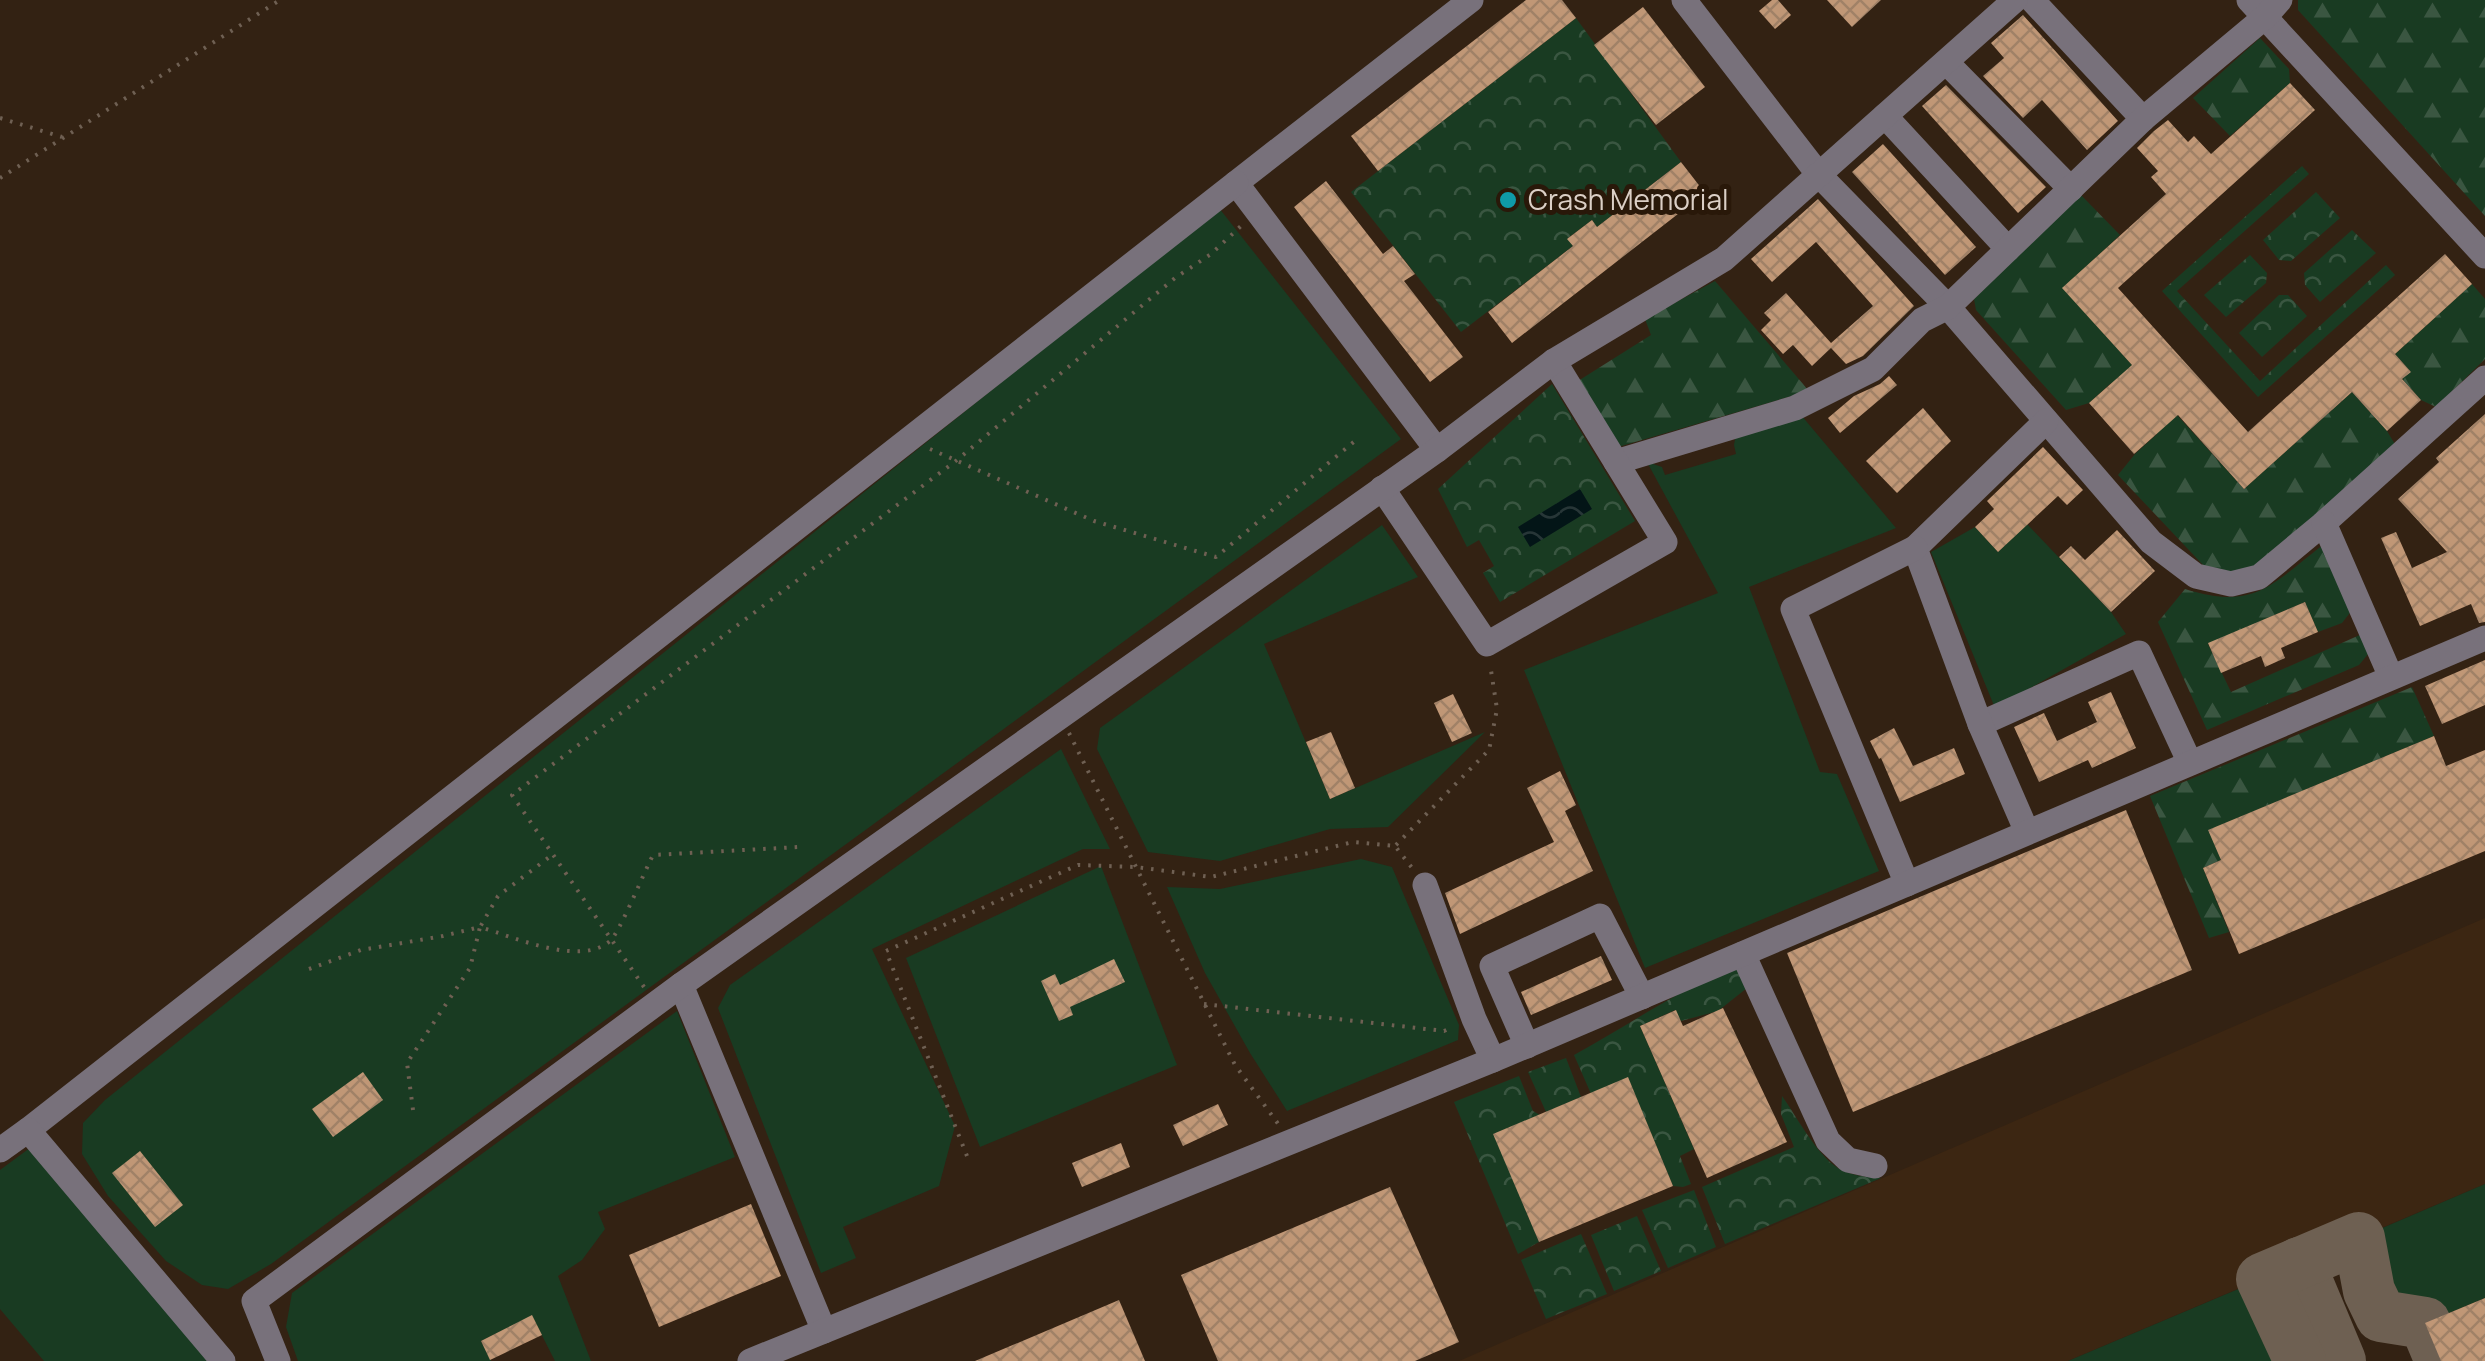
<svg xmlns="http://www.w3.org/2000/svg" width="2485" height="1361" viewBox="0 0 2485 1361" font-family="Manrope,sans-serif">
<defs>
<pattern id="forest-firs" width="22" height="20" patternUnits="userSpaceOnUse" patternTransform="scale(2.5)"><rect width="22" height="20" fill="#193b22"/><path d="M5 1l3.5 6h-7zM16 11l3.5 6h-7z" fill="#3a5641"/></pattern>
<pattern id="park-crowns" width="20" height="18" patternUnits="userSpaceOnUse" patternTransform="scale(2.5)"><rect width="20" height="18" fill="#193b22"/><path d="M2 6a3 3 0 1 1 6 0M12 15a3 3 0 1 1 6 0" fill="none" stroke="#3a5641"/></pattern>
<pattern id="water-waves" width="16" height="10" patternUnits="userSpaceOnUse" patternTransform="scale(2.5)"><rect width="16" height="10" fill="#031517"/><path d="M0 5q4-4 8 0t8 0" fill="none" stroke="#273637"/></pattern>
<pattern id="building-cross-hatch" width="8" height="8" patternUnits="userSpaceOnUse" patternTransform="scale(2.5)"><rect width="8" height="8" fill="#c09776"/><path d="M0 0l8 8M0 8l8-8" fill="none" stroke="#a08167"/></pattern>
</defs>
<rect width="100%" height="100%" fill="#332213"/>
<polygon fill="#3c2612" points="2485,918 2485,1184 2068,1361 1459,1361"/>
<g fill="#193b22">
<polygon points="1219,208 1401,439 271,1264 228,1289 202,1285 166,1261 108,1196 82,1154 83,1123 105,1100"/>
<polygon points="1801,415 1896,528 1749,587 1820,772 1837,774 1879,871 1645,968 1524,670 1718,593 1647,462 1662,467 1665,475 1736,454 1734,445 1736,434"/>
<polygon points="2027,524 2111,612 2126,634 1995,708 1931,552 1975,527 1998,552"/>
<polygon points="1382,525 1418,577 1264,644 1330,799 1485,732 1388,827 1330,829 1220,861 1148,852 1097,749 1100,728"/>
<polygon points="1061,749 1110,849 1083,849 872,949 955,1126 939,1186 843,1227 856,1258 821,1273 718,1008 730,985"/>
<polygon points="1361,859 1392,867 1459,1025 1458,1040 1287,1111 1250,1053 1205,973 1167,887 1220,889"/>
<polygon points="1101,866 1177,1065 980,1147 906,958"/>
<polygon points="677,1011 735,1157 598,1212 605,1229 582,1260 558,1276 591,1361 555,1361 532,1316 481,1341 491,1361 298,1361 286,1327 292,1293"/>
<polygon points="38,1142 211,1361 44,1361 0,1309 0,1170"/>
<polygon points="2485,1184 2485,1298 2425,1323 2381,1316 2369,1291 2359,1238"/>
<polygon points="2262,1279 2300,1361 2068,1361"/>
</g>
<g fill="url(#forest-firs)">
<polygon points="2298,0 2485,0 2485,216 2298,10"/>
<polygon points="2260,38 2289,69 2290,83 2230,136 2193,98"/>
<polygon points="2081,195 2120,235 2063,288 2141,375 2121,393 2111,383 2089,403 2066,410 1976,310 1974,299"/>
<polygon points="1715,281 1809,391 1618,447 1578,381 1651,335 1645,319"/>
<polygon points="2472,284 2485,299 2485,359 2436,407 2421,400 2402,379 2410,371 2395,354"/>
<polygon points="2352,392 2387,431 2396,446 2256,570 2236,575 2204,566 2118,475 2135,454 2157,434 2168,405 2244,489"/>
<path d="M 2324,544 L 2353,609 L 2342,623 L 2318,632 L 2305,602 L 2208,644 L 2231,692 L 2362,634 L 2369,653 L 2359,665 L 2207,730 L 2158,622 L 2185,589 C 2255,611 2271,585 2324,544 Z"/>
<polygon points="2412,687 2434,736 2209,830 2221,860 2203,868 2229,932 2209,938 2150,796"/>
</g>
<g fill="url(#park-crowns)">
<polygon points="1576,18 1681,162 1597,227 1592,220 1568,238 1573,246 1461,332 1351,192"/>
<polygon points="2302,166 2309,174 2177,291 2260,381 2386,265 2395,275 2258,397 2162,291"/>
<polygon points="2316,192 2340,218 2291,261 2279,260 2263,240"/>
<polygon points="2352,230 2376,253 2320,302 2305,285 2304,273"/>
<polygon points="2250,255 2267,273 2266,283 2226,317 2204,295"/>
<polygon points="2279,295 2288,295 2307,316 2262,357 2239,333"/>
<polygon points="1552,384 1635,521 1500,602 1483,573 1494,566 1479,540 1467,547 1438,489"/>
<path d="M 1726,970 L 1737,970 L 1747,988 L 1718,1011 L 1681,1021 L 1675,1010 L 1640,1026 L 1694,1149 L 1680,1156 L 1691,1184 L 1683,1187 L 1673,1186 L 1628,1078 L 1616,1151 L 1574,1055 C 1625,1027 1673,994 1726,970 Z"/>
<polygon points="1566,1058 1581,1097 1546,1112 1528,1072"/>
<polygon points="1519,1076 1533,1111 1540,1115 1494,1134 1539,1242 1518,1254 1454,1102"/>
<path d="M 1782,1096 C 1797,1117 1820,1161 1842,1170 C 1854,1176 1868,1177 1881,1178 L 1725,1244 L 1702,1187 L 1794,1147 L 1781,1114 Z"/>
<polygon points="1694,1190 1716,1247 1668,1268 1642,1210"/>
<polygon points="1637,1216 1661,1271 1614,1291 1591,1235"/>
<polygon points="1581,1234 1607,1294 1546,1319 1521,1260"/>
</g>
<polygon fill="url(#water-waves)" points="1580,489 1592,509 1530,547 1518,527"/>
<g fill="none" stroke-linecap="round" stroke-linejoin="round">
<g stroke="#6e6052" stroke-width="52">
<polyline points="2299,1263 2340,1361"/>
<polyline points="2300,1361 2262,1279 2359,1238 2369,1291 2381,1316 2425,1323 2441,1361"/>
</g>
</g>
<g fill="url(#building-cross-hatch)">
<polygon points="1526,0 1562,0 1576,18 1378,171 1351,136"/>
<polygon points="1772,0 1778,0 1791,15 1775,29 1759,11"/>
<polygon points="1827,0 1881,0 1852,27"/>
<polygon points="1643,7 1705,87 1656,125 1594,45"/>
<polygon points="2023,15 2118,121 2087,150 2042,100 2023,118 1983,76 2004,58 1991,43"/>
<polygon points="2290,83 2315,110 2118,288 2248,432 2445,254 2472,284 2395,354 2411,372 2402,379 2421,400 2387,431 2352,392 2244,489 2178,415 2134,454 2089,403 2132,365 2062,288 2166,194 2151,177 2158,171 2137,148 2154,131 2168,120 2188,142 2194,136 2211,154"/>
<polygon points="1946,85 2046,187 2018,213 1922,106"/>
<polygon points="1883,144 1976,247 1945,275 1852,172"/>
<polygon points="1681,162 1705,193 1512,343 1488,312 1573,246 1567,239 1592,220 1597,227"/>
<polygon points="1326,181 1383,254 1393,246 1415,274 1404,281 1463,357 1430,382 1294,207"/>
<polygon points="1818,199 1914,306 1863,356 1846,364 1831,348 1812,366 1793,345 1783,354 1761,330 1771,320 1764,313 1786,293 1831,343 1873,306 1816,242 1772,282 1751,259"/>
<polygon points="1889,376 1897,385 1840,433 1828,418 1854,396 1880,384"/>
<polygon points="1923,408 1951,441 1897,493 1866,461"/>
<polygon points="2485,414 2485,622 2479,623 2471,604 2420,626 2381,538 2396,532 2412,568 2447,552 2398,499 2439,462 2436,458"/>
<polygon points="2043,447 2083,490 2067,505 2058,496 1998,552 1975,527 1994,509 1987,501"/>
<polygon points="2117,530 2155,571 2111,612 2059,557 2071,546 2085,560"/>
<polygon points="2305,602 2318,632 2281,648 2285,658 2265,667 2261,656 2221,673 2208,643"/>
<polygon points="2485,660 2485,705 2442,724 2425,686"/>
<polygon points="2111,692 2136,748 2092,768 2088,760 2039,782 2014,727 2044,713 2057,741 2097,722 2088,702"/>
<polygon points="1453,694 1472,733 1452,742 1434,703"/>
<polygon points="1894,728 1913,766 1954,748 1965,774 1900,802 1881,758 1879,759 1870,741"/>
<polygon points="1331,732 1355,788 1330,799 1306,742"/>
<polygon points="2434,736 2446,766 2485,750 2485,851 2239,954 2203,868 2221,860 2208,830"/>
<polygon points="1560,771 1576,805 1565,811 1593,871 1460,934 1445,893 1554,842 1527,788"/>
<polygon points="2126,810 2192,970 1853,1112 1787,953"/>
<polygon points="1601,956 1612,980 1531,1015 1521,992"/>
<polygon points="1114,959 1125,982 1070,1007 1073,1015 1059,1021 1041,981 1055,974 1060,985"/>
<polygon points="1723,1008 1787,1142 1707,1178 1640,1026 1676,1010 1683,1026"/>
<polygon points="363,1072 383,1100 333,1137 312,1109"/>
<polygon points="1628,1077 1673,1186 1539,1242 1493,1134"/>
<polygon points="1218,1104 1228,1125 1183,1146 1173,1125"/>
<polygon points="1121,1143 1130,1167 1082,1187 1072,1163"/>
<polygon points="140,1151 183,1205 155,1227 112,1173"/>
<polygon points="1390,1187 1459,1342 1415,1361 1218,1361 1181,1275"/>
<polygon points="751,1204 781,1276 659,1327 629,1255"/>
<polygon points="2485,1298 2485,1361 2441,1361 2425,1323"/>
<polygon points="1119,1300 1145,1361 975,1361"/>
<polygon points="532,1315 542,1335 490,1360 481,1341"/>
</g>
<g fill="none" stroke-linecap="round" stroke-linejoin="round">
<g stroke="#6f6053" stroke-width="4" stroke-dasharray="2.5 8" stroke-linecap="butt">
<polyline points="0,118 62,137"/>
<polyline points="0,178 280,0"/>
<polyline points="930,449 1094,521 1216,557 1356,440"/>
<polyline points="1069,733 1235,1065 1279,1125"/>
<polyline points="1396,845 1489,750 1497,709 1490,664"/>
<polyline points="309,969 361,950 443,936 480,927 498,896 552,855"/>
<polyline points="644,987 512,795 957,460 1175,278 1211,254 1242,225"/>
<polyline points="1204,1004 1444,1031 1453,1027"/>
<path d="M 413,1110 L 407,1063 L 470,968 L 480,927 C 514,937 580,967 610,941 C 619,934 645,870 653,855 L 799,847"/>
<polyline points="967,1156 886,951 1078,865 1136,867 1211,877 1353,842 1395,846 1413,869"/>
</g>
<g stroke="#78717b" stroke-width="25">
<polyline points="1684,0 1819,175 1948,307 2151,542 2196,576 2231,584 2259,577 2324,523 2485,378"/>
<polyline points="2032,0 2143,119"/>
<polyline points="2249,0 2485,256"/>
<polyline points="1946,62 2071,189"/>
<polyline points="1885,116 2008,249"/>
<polyline points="1437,450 1236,183 1471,0"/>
<polyline points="1616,462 1795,408 1873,369 1922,320 1948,307 2143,119 2265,17 2280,0"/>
<polyline points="1382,488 1487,644 1665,542 1554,361"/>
<polyline points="2324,523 2391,677"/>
<polyline points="1980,724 2139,653 2190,763"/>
<polyline points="2027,832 1980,724 1915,548 2046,421"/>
<polyline points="1907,884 1793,609 1915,548"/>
<polyline points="1425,885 1474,1019 1493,1060"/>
<polyline points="1743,954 1828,1141 1848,1160 1875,1166"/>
<polyline points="681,985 824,1331"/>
<polyline points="1527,1046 1492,966 1600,916 1642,997"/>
<polyline points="28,1130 1236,183"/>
<polyline points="0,1150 28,1130 223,1361"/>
<polyline points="278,1361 254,1301 681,985 1437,450 1554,361 1724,259 2015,0"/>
<polyline points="750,1361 1493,1060 2485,638"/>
</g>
</g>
<circle fill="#0f9aa8" stroke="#291809" stroke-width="4" cx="1508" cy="200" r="10"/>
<g text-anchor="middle" stroke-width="10" stroke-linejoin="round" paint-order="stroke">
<g font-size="28" fill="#dbcfc6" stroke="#291809" text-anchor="start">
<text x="1528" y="210">Crash Memorial</text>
</g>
</g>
</svg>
